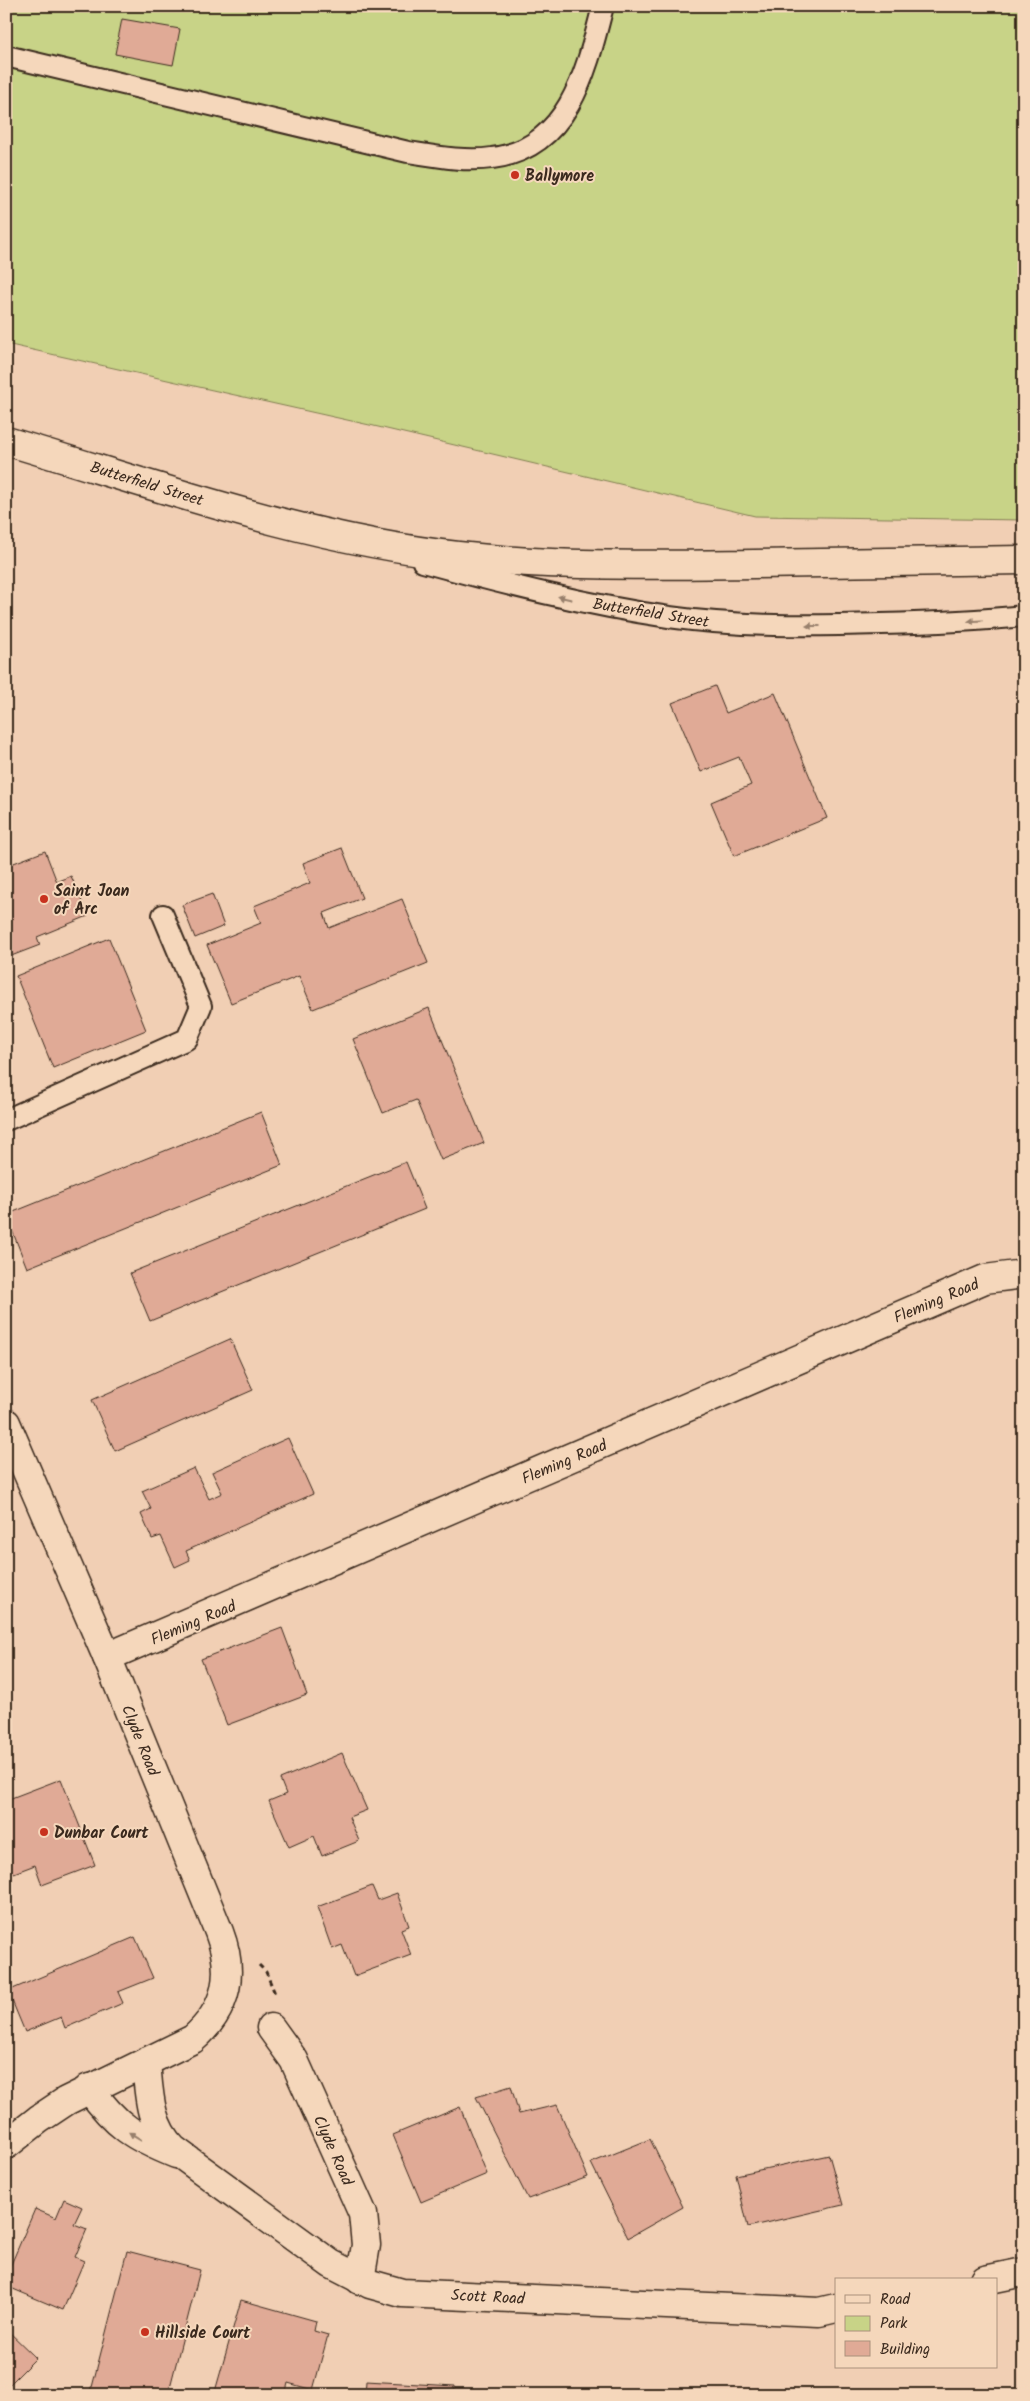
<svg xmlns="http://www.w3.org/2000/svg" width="1030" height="2401" viewBox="0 0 1030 2401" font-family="Kalam,sans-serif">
<rect width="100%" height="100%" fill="#f1cfb4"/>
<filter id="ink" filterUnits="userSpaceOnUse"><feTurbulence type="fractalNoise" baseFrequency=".02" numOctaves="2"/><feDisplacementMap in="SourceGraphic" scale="10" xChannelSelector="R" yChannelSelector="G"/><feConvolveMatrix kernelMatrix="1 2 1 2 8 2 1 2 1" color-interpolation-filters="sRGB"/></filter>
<g filter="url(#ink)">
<polygon fill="#c8d387" stroke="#827e52" points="6,6 1024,6 1024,520 755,516 374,426 6,344"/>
<g fill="#e0aa96" stroke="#3b2a1e">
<polygon points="122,19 180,29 173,65 115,54"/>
<polygon points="715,686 726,713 775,693 827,818 734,856 711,802 751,785 739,757 701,772 672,703"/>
<polygon points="342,848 362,898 324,913 329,928 402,899 428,963 313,1009 299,976 231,1003 207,945 261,923 254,906 310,883 303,863"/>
<polygon points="45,851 57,882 71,876 88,916 37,937 40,945 6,958 6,880 11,878 6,866"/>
<polygon points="212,894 224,926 195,938 182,905"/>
<polygon points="109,938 146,1030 53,1068 16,976"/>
<polygon points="429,1008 484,1143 441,1160 416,1100 383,1113 353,1039"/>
<polygon points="261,1112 282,1165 27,1268 6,1215"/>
<polygon points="406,1162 425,1209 150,1321 130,1273"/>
<polygon points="230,1339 253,1390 115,1451 92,1400"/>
<polygon points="288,1438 313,1494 186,1551 190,1560 175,1567 161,1536 152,1539 141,1514 151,1509 142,1491 194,1468 209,1499 222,1493 212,1472"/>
<polygon points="282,1628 307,1695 227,1725 201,1659"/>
<polygon points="342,1753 367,1810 349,1817 359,1841 322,1856 314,1836 289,1847 269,1801 286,1794 280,1779"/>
<polygon points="61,1779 95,1865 42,1885 35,1865 6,1876 6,1800"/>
<polygon points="372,1886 378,1900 397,1893 409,1926 401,1929 411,1955 354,1976 342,1945 332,1949 317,1907"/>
<polygon points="135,1937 153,1978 118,1992 123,2003 65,2028 61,2017 25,2032 8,1991"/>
<polygon points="511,2086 519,2114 557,2105 588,2177 528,2199 476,2097"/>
<polygon points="460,2107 487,2174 421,2202 393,2135"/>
<polygon points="650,2139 683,2207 628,2238 591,2163"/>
<polygon points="829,2155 843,2205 748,2227 736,2175"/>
<polygon points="64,2199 82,2207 74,2224 87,2229 75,2257 84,2261 63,2310 6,2286 6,2276 35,2209 56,2218"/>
<polygon points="127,2251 200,2270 168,2395 90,2395"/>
<polygon points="241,2300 316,2321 314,2331 328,2335 313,2390 288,2383 285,2395 214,2395"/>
<polygon points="6,2329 36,2358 6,2388"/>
<polygon points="366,2381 455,2386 454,2395 365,2395"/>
</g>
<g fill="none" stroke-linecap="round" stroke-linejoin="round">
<g stroke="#3b2a1e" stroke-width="24">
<g id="service">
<path d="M 6,56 L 408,152 C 434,156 465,162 492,158 C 569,149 587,69 603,6"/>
<path d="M 423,562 C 504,584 586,605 669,617 C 739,627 810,626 881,624 C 928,623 976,621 1024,616"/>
<polyline points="6,1120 187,1039 201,1006 163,915"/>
</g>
</g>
<g stroke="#3b2a1e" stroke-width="31">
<g id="minor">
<polyline points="107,1657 985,1279 1024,1274"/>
<polyline points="271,2028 294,2060 363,2214 366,2245 360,2280"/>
<path d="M 146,2062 C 149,2094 149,2125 173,2149 L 331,2264 L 370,2284 L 402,2293 L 819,2312 L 836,2308"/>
<path d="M 89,2088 C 116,2126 134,2137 176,2154"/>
<polyline points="985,2280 1024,2272"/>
</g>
</g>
<g stroke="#3b2a1e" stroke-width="31">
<g id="tertiary">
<path d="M 6,441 C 155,485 303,539 458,556 C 556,567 655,565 754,564 C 844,563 934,561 1024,560"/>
<path d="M 6,1423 L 107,1657 L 219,1932 C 235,1974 227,2009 193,2039 L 66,2101 L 39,2119 L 6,2145"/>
</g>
</g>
<polyline stroke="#3b2a1e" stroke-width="3" stroke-dasharray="5 4" stroke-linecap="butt" points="259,1965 266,1972 276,1996"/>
<use href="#service" stroke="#f5d7bb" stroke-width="20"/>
<use href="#minor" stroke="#f5d7bb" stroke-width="28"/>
<use href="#tertiary" stroke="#f5d7bb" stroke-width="28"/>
</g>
<defs><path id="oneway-solid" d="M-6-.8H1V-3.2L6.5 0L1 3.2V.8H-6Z" transform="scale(1.25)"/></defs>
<g fill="#98806c">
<use href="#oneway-solid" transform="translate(565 598) rotate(-167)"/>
<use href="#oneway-solid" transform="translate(975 621) rotate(176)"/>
<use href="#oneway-solid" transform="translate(813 626) rotate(180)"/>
<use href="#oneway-solid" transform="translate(135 2136) rotate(-149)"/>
</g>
</g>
<g fill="#c8321e" stroke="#f5d7bb" stroke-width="2">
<circle cx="515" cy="175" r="5"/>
<circle cx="44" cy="899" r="5"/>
<circle cx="44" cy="1832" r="5"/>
<circle cx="145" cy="2332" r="5"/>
</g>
<g text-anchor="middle" stroke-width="4" stroke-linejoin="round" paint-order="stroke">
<g font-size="16" font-weight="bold" fill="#3b2a1e" stroke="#f5d7bb" text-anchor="start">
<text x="525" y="181">Ballymore</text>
<text x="54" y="896">Saint Joan<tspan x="54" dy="18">of Arc</tspan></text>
<text x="54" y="1838">Dunbar Court</text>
<text x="155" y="2338">Hillside Court</text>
</g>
<g font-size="16" fill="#3b2a1e" stroke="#f5d7bb">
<text transform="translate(147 483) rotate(17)" y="6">Butterfield Street</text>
<text transform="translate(651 612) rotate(9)" y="6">Butterfield Street</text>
<text transform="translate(936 1300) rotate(-23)" y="6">Fleming Road</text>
<text transform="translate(564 1461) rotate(-23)" y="6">Fleming Road</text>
<text transform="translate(193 1622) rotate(-23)" y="6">Fleming Road</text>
<text transform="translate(141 1740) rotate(68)" y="6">Clyde Road</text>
<text transform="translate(334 2150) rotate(66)" y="6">Clyde Road</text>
<text transform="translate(488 2296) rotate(3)" y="6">Scott Road</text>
</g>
</g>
<rect width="1030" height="2401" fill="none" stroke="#f5d7bb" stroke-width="25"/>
<rect x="12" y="12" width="1005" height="2376" fill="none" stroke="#3b2a1e" stroke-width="2" filter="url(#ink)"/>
<rect x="835" y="2278" width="162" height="90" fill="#f5d7bb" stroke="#ab927c"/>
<rect x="845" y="2295" width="25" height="8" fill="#f5d7bb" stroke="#ab927c"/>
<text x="880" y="2304" font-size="15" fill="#3b2a1e">Road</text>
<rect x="845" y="2316" width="25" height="15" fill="#c8d387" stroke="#ab927c"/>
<text x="880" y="2328" font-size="15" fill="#3b2a1e">Park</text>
<rect x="845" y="2341" width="25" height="15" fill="#e0aa96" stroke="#ab927c"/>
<text x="880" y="2354" font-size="15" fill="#3b2a1e">Building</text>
</svg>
